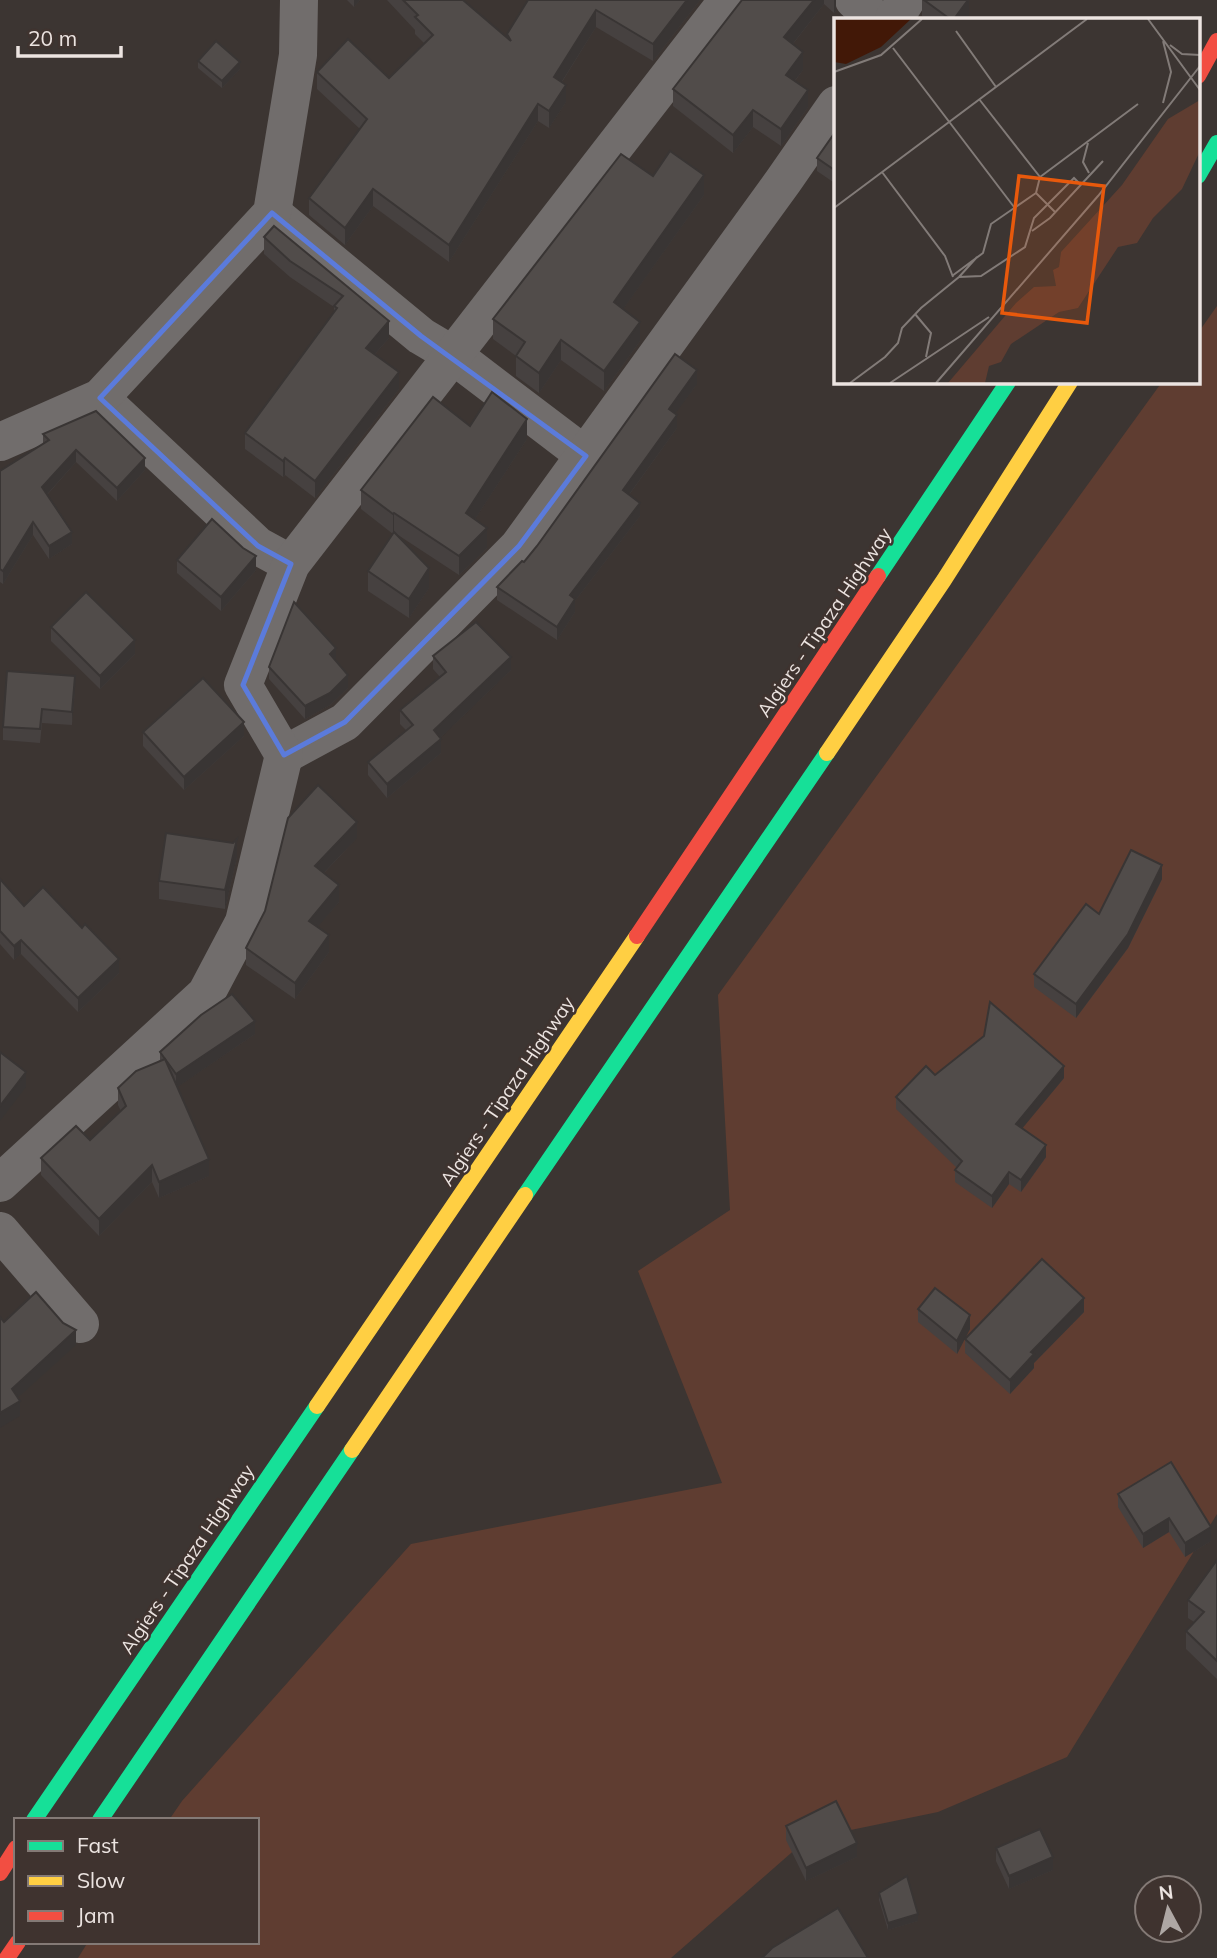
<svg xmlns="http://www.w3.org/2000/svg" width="1217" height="1958" viewBox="0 0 1217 1958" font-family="Mulish,sans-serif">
<rect width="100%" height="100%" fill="#3c3532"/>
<polygon fill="#5f3d31" points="1217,306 1217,1514 1067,1757 938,1812 807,1839 671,1958 78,1958 88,1942 257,1942 257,1820 169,1820 182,1801 411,1544 722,1483 638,1271 730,1210 718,995 1162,382 1198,382 1198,333"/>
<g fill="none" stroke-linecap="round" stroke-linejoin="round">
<g stroke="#716d6c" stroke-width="38">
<polyline points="854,0 875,19"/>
<polyline points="894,19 906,0"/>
<polyline points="272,213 421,336 453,355 586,456"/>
<polyline points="100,398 258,546 291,564"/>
<polyline points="0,442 100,398 272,213 298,55 299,0"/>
<polyline points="284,755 345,722 519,546 784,180 836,105"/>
<polyline points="0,1183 206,994 244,922 284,755 243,685 291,564 728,0"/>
<polyline points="0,1231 80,1324"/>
</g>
<g stroke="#16e098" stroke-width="16">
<polyline points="1198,176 1217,143"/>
<polyline points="878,576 1008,382"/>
<polyline points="525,1195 827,753"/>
<polyline points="34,1820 317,1406"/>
<polyline points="100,1820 352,1450"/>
</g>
<g stroke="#ffcf43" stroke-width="16">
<polyline points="827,753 944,580 1070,382"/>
<polyline points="317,1406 637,936"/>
<polyline points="352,1450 525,1195"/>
</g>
<g stroke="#f24e42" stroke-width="16">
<polyline points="1198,76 1217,41"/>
<polyline points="637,936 878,576"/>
<polyline points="0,1873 16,1848"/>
<polyline points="7,1958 18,1942"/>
</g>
</g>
<g fill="#464140">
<polygon points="347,0 360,0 354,7"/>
<polygon points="387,0 463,0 507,37 507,34 528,0 700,0 653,61 596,27 562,82 566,102 549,128 538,121 449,262 373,206 345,245 309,215 309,198 360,129 317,89 317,72 389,78 424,43 415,34 415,30"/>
<polygon points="742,0 836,0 836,11 834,13 824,4 793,44 803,70 795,81 808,107 781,146 753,127 733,153 673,106 673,89"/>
<polygon points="922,0 969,0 969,16 966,19 927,19 922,16"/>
<polygon points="198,61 240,69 222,88 198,68"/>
<polygon points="836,131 836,184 817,171 817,158"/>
<polygon points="653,176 704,195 623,309 640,341 604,391 561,360 539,393 516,376 516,356 493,339 493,319"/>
<polygon points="274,226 389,338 375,354 399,389 315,498 285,475 283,477 245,449 245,433 334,312 334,307 290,277 264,254 264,237"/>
<polygon points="697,384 675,413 677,428 629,495 640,516 575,601 575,612 557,640 497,600 497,587 524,562"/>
<polygon points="470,426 527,439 475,519 487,548 459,575 395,533 429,588 409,618 368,591 368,571 393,534 361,509 361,490"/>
<polygon points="43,434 145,470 117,501 76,462 47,495 72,544 49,559 33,535 3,584 0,582 0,471 43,444"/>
<polygon points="243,548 256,570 221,611 177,573 177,560"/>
<polygon points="51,627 135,654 100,689 51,641"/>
<polygon points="433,656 511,670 440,738 441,753 387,798 368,775 368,762 406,730 400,724 400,710 440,677 433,669"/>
<polygon points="336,661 348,688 330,705 305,719 269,679 269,667"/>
<polygon points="75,690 72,725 42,723 40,743 3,740 3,727"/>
<polygon points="143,732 244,736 184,790 143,746"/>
<polygon points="357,838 324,873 339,902 317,927 329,952 295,999 246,965 246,948"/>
<polygon points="237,857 225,909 159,899 159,881"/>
<polygon points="0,879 24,906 119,973 78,1012 21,954 14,960 0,944"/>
<polygon points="1162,879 1128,948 1076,1018 1034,987 1034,974 1099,914"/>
<polygon points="255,1034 177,1087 209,1176 159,1198 152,1182 99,1236 41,1175 41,1158 90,1140 121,1111 118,1105 118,1088 160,1060 160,1052"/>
<polygon points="1064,1078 1022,1128 1046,1157 1021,1192 1009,1184 992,1208 955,1182 955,1170 957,1168 896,1109 896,1097"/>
<polygon points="918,1309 970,1329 957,1354 918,1322"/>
<polygon points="1084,1312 1034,1363 1034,1368 1010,1394 965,1353 965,1339"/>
<polygon points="1171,1462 1211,1541 1185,1557 1169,1532 1143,1548 1118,1507 1118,1494"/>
<polygon points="1217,1560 1217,1679 1186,1649 1186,1631 1194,1622 1188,1618 1188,1600"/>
<polygon points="786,1826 857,1857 806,1881 786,1840"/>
<polygon points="996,1848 1053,1870 1009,1889 996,1861"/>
<polygon points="879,1893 918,1921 888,1930 879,1900"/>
</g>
<g fill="#393534">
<polygon points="354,0 360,0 354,7"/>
<polygon points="687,0 700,0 653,61 653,44"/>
<polygon points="814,0 824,0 824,4 784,55 784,37"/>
<polygon points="834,0 836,0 836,11 834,13"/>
<polygon points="968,0 969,0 969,16 966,19 954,19"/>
<polygon points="596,10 596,27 554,94 554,77"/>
<polygon points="803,52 803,70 786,92 786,75"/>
<polygon points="240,62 240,69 222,88 222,81"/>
<polygon points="566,85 566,102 549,128 549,111"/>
<polygon points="808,90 808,107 781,146 781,129"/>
<polygon points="538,104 538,121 449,262 449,245"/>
<polygon points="753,110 753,127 733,153 733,135"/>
<polygon points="704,175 704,195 614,322 614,302"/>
<polygon points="373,189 373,206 345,245 345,228"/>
<polygon points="389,321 389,338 366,364 366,348"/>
<polygon points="640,322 640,341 604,391 604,371"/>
<polygon points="561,340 561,360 539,393 539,373"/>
<polygon points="697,370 697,384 669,422 669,409"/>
<polygon points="399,372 399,389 315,498 315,481"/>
<polygon points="677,415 677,428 623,503 623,490"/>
<polygon points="527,419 527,439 466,533 466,513"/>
<polygon points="76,450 76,462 42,500 42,487"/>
<polygon points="145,458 145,470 117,501 117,488"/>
<polygon points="285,458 285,475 283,477 283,461"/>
<polygon points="640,503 640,516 575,601 575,612 557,640 557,627 570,595"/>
<polygon points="394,513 394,532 393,534 393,514"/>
<polygon points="33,522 33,535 3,584 3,571"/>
<polygon points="487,528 487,548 459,575 459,556"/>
<polygon points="72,532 72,544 49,559 49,546"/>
<polygon points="256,556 256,570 221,611 221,597"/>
<polygon points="429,568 429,588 409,618 409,599"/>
<polygon points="135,640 135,654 100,689 100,676"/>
<polygon points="336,648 336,661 330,654"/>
<polygon points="511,657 511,670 434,744 434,730"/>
<polygon points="348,675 348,688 330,705 305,719 305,706"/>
<polygon points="75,676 75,690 72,725 72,712"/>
<polygon points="244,722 244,736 184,790 184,777"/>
<polygon points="441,739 441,753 387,798 387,784"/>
<polygon points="357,822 357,838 315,882 315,866"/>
<polygon points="237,839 237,857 225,909 225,890"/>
<polygon points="1162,865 1162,879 1128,948 1076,1018 1076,1004"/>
<polygon points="339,885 339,902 309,937 309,921"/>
<polygon points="329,935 329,952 295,999 295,983"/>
<polygon points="21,940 21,954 14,960 14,946"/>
<polygon points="119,959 119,973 78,1012 78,998"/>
<polygon points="255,1021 255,1034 176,1088 176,1074"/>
<polygon points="1064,1066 1064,1078 1016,1136 1016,1124"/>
<polygon points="26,1072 26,1087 0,1121 0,1106"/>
<polygon points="1046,1145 1046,1157 1021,1192 1021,1180"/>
<polygon points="209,1159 209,1176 159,1198 159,1182"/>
<polygon points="152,1165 152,1182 99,1236 99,1219"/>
<polygon points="1009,1172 1009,1184 992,1208 992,1196"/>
<polygon points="1084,1298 1084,1312 1034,1363 1034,1368 1010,1394 1010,1380 1031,1352"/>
<polygon points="970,1315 970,1329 957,1354 957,1341"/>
<polygon points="76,1330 76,1345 12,1403 12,1389"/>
<polygon points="20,1401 20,1416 0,1428 0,1413"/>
<polygon points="1169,1518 1169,1532 1143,1548 1143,1534"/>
<polygon points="1211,1527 1211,1541 1185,1557 1185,1543"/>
<polygon points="857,1843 857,1857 806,1881 806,1868"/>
<polygon points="1053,1857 1053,1870 1009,1889 1009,1876"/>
<polygon points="918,1914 918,1921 888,1930 888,1923"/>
</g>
<g fill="#514c4a" stroke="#393534" stroke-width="2">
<polygon points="403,0 463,0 511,41 507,34 528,0 687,0 653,44 596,10 554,77 566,85 549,111 538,104 449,245 373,189 345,228 309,198 367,119 317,72 348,39 389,78 433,35 415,17 418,15"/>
<polygon points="742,0 814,0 784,37 803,52 786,75 808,90 781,129 753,110 733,135 673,89"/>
<polygon points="924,0 968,0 954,19 950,19"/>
<polygon points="216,41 240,62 222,81 198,61"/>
<polygon points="836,131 836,171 817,158"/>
<polygon points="670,151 704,175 614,302 640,322 604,371 561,340 539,373 516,356 525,342 493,319 621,154 653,176"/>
<polygon points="274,226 389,321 366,348 399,372 315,481 285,458 283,461 245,433 337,308 334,306 343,296 290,261 264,237"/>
<polygon points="675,354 697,370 669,409 677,415 623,490 640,503 570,595 575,599 557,627 497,587 522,561 524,562 537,546"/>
<polygon points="492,392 527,419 466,513 487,528 459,556 394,513 393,514 361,490 433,397 470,426"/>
<polygon points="96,411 145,458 117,488 76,450 42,487 72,532 49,546 33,522 3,571 0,569 0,471 49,440 43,434"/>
<polygon points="212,519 243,548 256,556 221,597 177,560"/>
<polygon points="394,532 429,568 409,599 368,571"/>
<polygon points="86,592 135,640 100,676 51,627"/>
<polygon points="294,602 336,648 330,654 348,675 330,693 305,706 269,667"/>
<polygon points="476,622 511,657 434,730 441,739 387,784 368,762 413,725 400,710 446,672 433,656"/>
<polygon points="7,671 75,676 72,712 42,709 40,729 3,727"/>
<polygon points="203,678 244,722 184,777 143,732"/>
<polygon points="318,785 357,822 315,866 339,885 309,921 329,935 295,983 246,948 265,911 288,818"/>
<polygon points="166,833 233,843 237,839 225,890 159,881"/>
<polygon points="1131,850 1162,865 1128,934 1076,1004 1034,974 1086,904 1099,914"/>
<polygon points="0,879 24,906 43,887 82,928 85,924 119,959 78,998 21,940 14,946 0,931"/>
<polygon points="232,994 255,1021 176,1074 160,1052 201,1015"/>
<polygon points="990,1002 1064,1066 1016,1124 1046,1145 1021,1180 1009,1172 992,1196 955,1170 962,1161 896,1097 926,1066 935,1075 984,1036"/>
<polygon points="0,1052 26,1072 0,1106"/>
<polygon points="165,1059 209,1159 159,1182 152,1165 99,1219 41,1158 76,1126 90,1140 126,1106 118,1088 136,1071"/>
<polygon points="1042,1259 1084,1298 1031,1352 1034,1354 1010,1380 965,1339"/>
<polygon points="935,1288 970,1315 957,1341 918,1309"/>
<polygon points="36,1292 63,1323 76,1330 12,1389 20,1401 0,1413 0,1317 4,1322"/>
<polygon points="1171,1462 1211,1527 1185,1543 1169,1518 1143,1534 1118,1494"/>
<polygon points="1217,1560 1217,1661 1186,1631 1204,1612 1188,1600"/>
<polygon points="836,1801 857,1843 806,1868 786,1826"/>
<polygon points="1040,1829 1053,1857 1009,1876 996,1848"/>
<polygon points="907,1876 918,1914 888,1923 879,1893"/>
<polygon points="838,1908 868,1958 762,1958 772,1948"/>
</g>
<path fill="none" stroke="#5b7bdb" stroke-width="5" stroke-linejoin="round" d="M 272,213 L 421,336 L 586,456 L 519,546 L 345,722 L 284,755 L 243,685 L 291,564 L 258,546 L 100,398 Z"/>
<g text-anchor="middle" stroke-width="5" stroke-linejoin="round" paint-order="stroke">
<g font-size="19" fill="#ece4e1" stroke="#3f332f">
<text transform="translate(824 622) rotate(-56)" y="7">Algiers - Tipaza Highway</text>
<text transform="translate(507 1091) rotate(-56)" y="7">Algiers - Tipaza Highway</text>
<text transform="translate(187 1559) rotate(-56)" y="7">Algiers - Tipaza Highway</text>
</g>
</g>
<g transform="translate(834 18)">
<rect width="366" height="366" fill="#3c3532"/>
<path d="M 366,82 L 366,133 L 348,171 L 319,200 L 303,225 L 284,229 L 244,290 L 225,294 L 177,326 L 167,344 L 155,348 L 151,365 L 114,365 L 182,285 L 200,269 L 222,268 L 219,252 L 225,249 L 227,234 L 288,167 L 334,101 Z" fill="#5f3d31"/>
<path d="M 0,1 L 77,1 L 47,29 L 12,46 L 0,44 Z" fill="#421807"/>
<path fill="none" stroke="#827b78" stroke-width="2" d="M 314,1 L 366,72M 122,13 L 162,69M 336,27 L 348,36 L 366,37M 59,30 L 180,189M 0,54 L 47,37 L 88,1M 145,81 L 206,159M 329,85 L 337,54 L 329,23M 254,125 L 249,144 L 255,155M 48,154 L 111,238 L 119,259M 202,175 L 222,195M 0,190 L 253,1M 198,213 L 216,200 L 269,143M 118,258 L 149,235 L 157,206 L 202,175 L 206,159 L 304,86M 125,259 L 143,239M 81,296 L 97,315 L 92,339M 16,365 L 51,339 L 64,325 L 68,310 L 87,290 L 125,259 L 147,258 L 191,229 L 200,200 L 240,160 L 247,167M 56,365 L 155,299M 102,365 L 264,178 L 366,48"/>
<path fill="#e8590c" fill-opacity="0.15" stroke="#e8590c" stroke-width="3.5" d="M 185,158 L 270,168 L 253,305 L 168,295 Z"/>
<rect width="366" height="366" fill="none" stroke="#ece4e1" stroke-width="3.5"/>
</g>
<rect x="14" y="1818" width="245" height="126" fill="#3f332f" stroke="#847a76" stroke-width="2"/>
<rect x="28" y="1841" width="35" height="10" fill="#16e098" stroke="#847a76" stroke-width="2"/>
<text x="77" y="1853" font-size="21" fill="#ece4e1">Fast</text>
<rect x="28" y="1876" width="35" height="10" fill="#ffcf43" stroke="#847a76" stroke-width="2"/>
<text x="77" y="1888" font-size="21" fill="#ece4e1">Slow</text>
<rect x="28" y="1911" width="35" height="10" fill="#f24e42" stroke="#847a76" stroke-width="2"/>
<text x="77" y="1923" font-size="21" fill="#ece4e1">Jam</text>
<g transform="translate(1168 1909) rotate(353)"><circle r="33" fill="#3f332f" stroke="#847a76" stroke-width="2"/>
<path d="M0-5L12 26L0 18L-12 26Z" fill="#aea7a4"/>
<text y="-10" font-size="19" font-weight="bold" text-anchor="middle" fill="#ece4e1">N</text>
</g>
<path d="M18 46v10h103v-10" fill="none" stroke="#ece4e1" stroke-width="3.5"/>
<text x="28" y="46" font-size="21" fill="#ece4e1" stroke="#3f332f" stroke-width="5" paint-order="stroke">20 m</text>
</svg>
